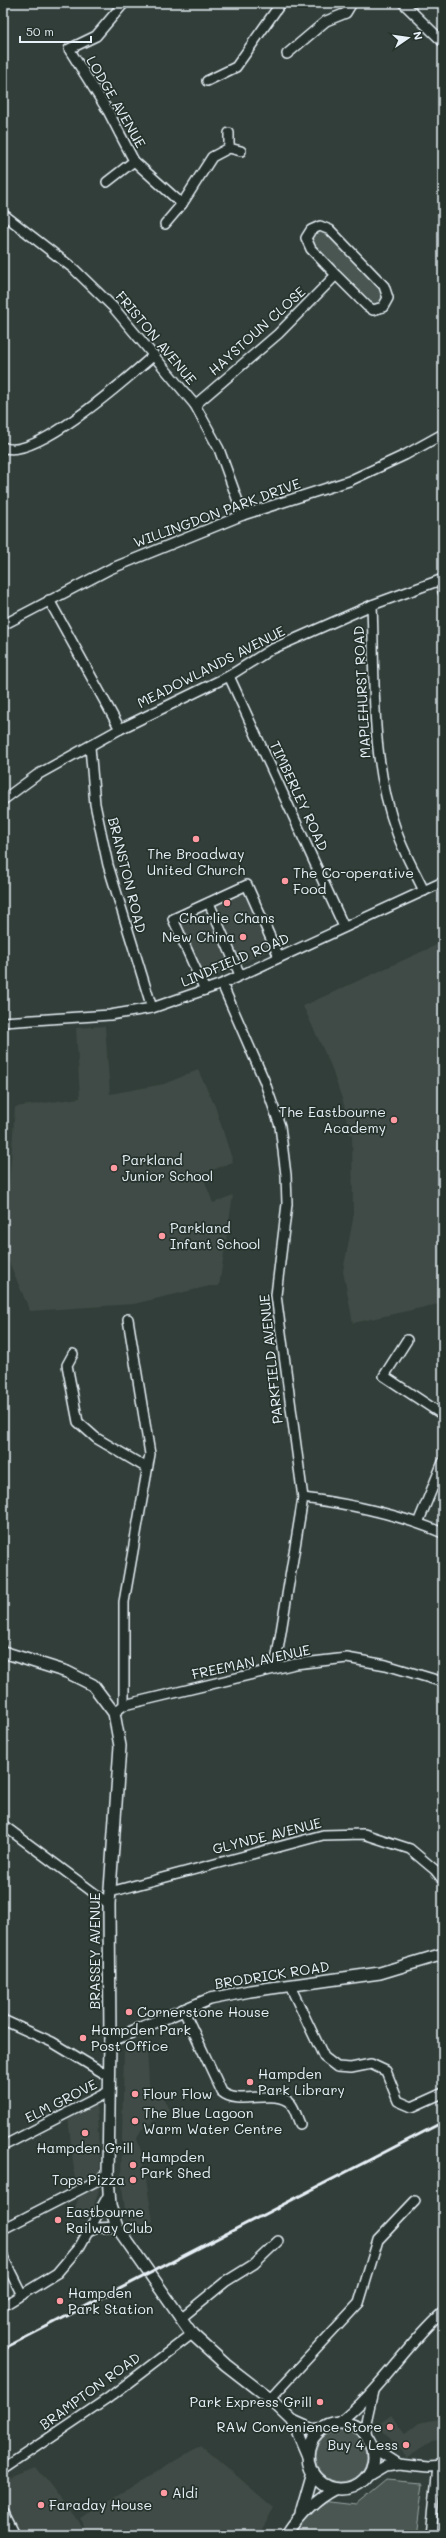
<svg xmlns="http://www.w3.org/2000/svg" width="446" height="2538" viewBox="0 0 446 2538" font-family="Mali,sans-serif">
<rect width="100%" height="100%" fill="#323e39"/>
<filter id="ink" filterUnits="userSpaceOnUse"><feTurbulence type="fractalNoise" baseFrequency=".025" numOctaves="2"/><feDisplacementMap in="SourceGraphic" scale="8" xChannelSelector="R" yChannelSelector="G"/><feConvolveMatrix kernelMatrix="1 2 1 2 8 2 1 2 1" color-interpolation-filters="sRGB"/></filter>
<g filter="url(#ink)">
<g fill="#3f4b46">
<polygon points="243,888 272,949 206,981 177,920"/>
<polygon points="443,942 443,1303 353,1323 343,1271 353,1219 352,1134 349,1134 344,1105 330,1064 303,1006"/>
<polygon points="105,1026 110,1094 164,1084 198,1070 215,1106 233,1162 202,1174 213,1203 233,1195 219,1286 210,1286 134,1304 30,1311 8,1260 8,1198 15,1107 80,1098 76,1028"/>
<polygon points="124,2049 147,2049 150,2098 162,2095 169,2110 141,2130 137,2139 141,2151 153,2221 133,2228 125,2210 121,2179"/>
<polygon points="93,2104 96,2104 101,2175 98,2194 90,2217 74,2211 81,2190 75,2179 68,2117"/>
<polygon points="391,2415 406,2433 419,2423 443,2418 443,2440 432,2442 407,2458 378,2425"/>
<polygon points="201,2445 274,2508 258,2535 89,2535 80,2518"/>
<polygon points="36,2467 78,2520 86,2535 3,2535 3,2480"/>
</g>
<g fill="#495651" stroke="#98a4a4">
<polygon points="320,226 384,286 388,298 373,310 311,249 311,230"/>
<circle cx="341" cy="2456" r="26"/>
<polygon points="386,2480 423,2483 416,2535 293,2535 321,2501 356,2505"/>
</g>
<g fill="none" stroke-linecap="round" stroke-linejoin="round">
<g stroke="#e8f1f8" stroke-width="12">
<g id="minor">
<polyline points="403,3 443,42"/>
<polyline points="287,54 326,21 346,13 352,3"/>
<polyline points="207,81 236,67 281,3"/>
<polyline points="229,133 229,148"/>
<polyline points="134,161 182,204"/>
<polyline points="107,182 134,161 108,111 69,49 96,36 124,3"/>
<polyline points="3,214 74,269 113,307 195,405 219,449 243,515"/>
<polyline points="165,224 182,204 212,157 229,148 241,151"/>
<polyline points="195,405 278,334 336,275 311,249 306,238 311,230 320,226 330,230 384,286 388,298 383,307 373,310 367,306 336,275"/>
<path d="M 3,447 C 33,463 131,375 154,355"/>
<polyline points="441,580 443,592"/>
<polyline points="49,600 120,729"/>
<path d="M 372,605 C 375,681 370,760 397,833 C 404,853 415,872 424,891"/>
<polyline points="3,625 110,569 243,515 349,481 405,455 443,434"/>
<polyline points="229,676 344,927"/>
<polyline points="90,747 95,804 108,865 152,1008"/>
<polyline points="3,800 37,775 120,729 229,676 270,650 372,605 443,579"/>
<polyline points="209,903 240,975"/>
<polyline points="222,984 264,1080 280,1126 286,1175 287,1204 276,1295 303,1498 275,1668"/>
<polyline points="205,990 173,919 247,885 279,957"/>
<polyline points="3,1022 110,1015 152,1008 222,984 443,882"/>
<polyline points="407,1340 384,1376 443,1415"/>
<polyline points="73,1354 67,1365 78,1422 96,1438 147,1468"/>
<path d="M 303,1498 C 351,1504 398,1514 443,1533"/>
<polyline points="418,1523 443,1462"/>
<polyline points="124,1705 124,1602 150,1454 128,1319"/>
<polyline points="114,1713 124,1705 295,1664 347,1658 386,1665 443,1682"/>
<polyline points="3,1825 109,1904"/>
<polyline points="110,1892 323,1835 364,1834 410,1849 435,1870 443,1880"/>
<polyline points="290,1986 324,2057 337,2067 351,2068 371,2064 386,2071 398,2101 412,2107 443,2093"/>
<path d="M 183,2009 L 222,2092 C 239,2107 275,2087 291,2104 C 295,2109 297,2118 300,2124"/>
<polyline points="3,2020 52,2042 110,2077"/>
<polyline points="3,2146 110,2091"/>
<polyline points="3,2229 108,2175"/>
<polyline points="88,2232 97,2228 117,2227"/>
<polyline points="3,2257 22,2295"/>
<polyline points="3,2306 57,2273 80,2246 108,2196"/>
<polyline points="181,2318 225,2282 254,2264 278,2241"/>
<polyline points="270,2399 359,2303 378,2240 415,2201"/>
<path d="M 337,2424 C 378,2393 405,2346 443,2312"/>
<polyline points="368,2438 366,2422 373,2391"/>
<polyline points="373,2448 398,2464 428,2467 443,2466"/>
<polyline points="3,2469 107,2399 192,2334"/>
<polyline points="368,2476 385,2466 398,2464"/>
<polyline points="3,2513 14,2535"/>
<polyline points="431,2535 438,2466"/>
</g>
</g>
<g stroke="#e8f1f8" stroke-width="14">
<g id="tertiary">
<polyline points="3,1652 67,1672 93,1685 114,1713 120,1746 109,1904 110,2041 108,2175 110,2206 117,2227 192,2334 226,2365 270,2399 293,2421 313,2430 325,2428"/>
<polyline points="110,2041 210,1999 250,1991 380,1973 443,1954"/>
<polyline points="293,2421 308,2456"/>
<circle cx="341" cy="2456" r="33"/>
<polyline points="301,2514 313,2472"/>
<path d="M 287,2535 C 300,2515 314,2500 335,2489"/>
</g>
</g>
<use href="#minor" stroke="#26332d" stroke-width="9"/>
<use href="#tertiary" stroke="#26332d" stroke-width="11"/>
<polyline stroke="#e8f1f8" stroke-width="3" points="3,2349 443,2122"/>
</g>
</g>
<g fill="#ff9aa2" stroke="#26332d" stroke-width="1.5">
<circle cx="196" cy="839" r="4"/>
<circle cx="285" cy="881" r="4"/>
<circle cx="227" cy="903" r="4"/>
<circle cx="243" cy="937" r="4"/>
<circle cx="394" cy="1120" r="4"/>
<circle cx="114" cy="1168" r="4"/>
<circle cx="162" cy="1236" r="4"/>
<circle cx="129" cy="2012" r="4"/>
<circle cx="83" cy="2038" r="4"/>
<circle cx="250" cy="2082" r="4"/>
<circle cx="135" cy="2094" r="4"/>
<circle cx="135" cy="2121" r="4"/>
<circle cx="85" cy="2133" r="4"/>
<circle cx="133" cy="2165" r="4"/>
<circle cx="133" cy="2180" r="4"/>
<circle cx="58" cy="2220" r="4"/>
<circle cx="60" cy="2301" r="4"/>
<circle cx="320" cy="2402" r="4"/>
<circle cx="390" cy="2427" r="4"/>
<circle cx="406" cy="2445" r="4"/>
<circle cx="164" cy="2493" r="4"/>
<circle cx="41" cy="2505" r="4"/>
</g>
<g text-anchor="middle" stroke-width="3.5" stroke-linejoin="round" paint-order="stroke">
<g font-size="14" fill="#e8f1f8" stroke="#26332d">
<text transform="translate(116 102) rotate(60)" y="5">LODGE AVENUE</text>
<text transform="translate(257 331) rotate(-42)" y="5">HAYSTOUN CLOSE</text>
<text transform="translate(156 338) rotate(50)" y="5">FRISTON AVENUE</text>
<text transform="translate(217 513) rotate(-20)" y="5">WILLINGDON PARK DRIVE</text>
<text transform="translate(211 667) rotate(-27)" y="5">MEADOWLANDS AVENUE</text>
<text transform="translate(362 692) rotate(-93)" y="5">MAPLEHURST ROAD</text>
<text transform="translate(299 796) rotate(65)" y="5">TIMBERLEY ROAD</text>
<text transform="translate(127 875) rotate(76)" y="5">BRANSTON ROAD</text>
<text transform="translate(235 960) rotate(-23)" y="5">LINDFIELD ROAD</text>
<text transform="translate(271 1359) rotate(-96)" y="5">PARKFIELD AVENUE</text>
<text transform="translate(251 1662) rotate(-12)" y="5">FREEMAN AVENUE</text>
<text transform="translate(267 1836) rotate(-14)" y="5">GLYNDE AVENUE</text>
<text transform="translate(95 1951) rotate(-90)" y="5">BRASSEY AVENUE</text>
<text transform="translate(272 1975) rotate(-9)" y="5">BRODRICK ROAD</text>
<text transform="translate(61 2101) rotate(-27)" y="5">ELM GROVE</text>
<text transform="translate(90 2391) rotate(-36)" y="5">BRAMPTON ROAD</text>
</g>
<g font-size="14" fill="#e8f1f8" stroke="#26332d" text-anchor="start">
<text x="196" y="859" text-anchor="middle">The Broadway<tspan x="196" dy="16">United Church</tspan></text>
<text x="293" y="878">The Co-operative<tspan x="293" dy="16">Food</tspan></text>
<text x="227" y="923" text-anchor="middle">Charlie Chans</text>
<text x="235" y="942" text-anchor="end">New China</text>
<text x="386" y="1117" text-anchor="end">The Eastbourne<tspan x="386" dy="16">Academy</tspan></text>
<text x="122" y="1165">Parkland<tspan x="122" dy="16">Junior School</tspan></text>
<text x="170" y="1233">Parkland<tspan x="170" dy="16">Infant School</tspan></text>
<text x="137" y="2017">Cornerstone House</text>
<text x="91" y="2035">Hampden Park<tspan x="91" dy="16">Post Office</tspan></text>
<text x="258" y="2079">Hampden<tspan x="258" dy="16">Park Library</tspan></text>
<text x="143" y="2099">Flour Flow</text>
<text x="143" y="2118">The Blue Lagoon<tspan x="143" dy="16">Warm Water Centre</tspan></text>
<text x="85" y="2153" text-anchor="middle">Hampden Grill</text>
<text x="141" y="2162">Hampden<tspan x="141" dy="16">Park Shed</tspan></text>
<text x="125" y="2185" text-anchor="end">Tops Pizza</text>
<text x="66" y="2217">Eastbourne<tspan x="66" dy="16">Railway Club</tspan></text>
<text x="68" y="2298">Hampden<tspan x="68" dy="16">Park Station</tspan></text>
<text x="312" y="2407" text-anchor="end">Park Express Grill</text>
<text x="382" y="2432" text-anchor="end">RAW Convenience Store</text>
<text x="398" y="2450" text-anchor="end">Buy 4 Less</text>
<text x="172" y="2498">Aldi</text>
<text x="49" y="2510">Faraday House</text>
</g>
</g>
<rect width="446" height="2538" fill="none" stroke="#26332d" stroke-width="16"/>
<rect x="8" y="8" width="430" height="2522" fill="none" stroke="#e8f1f8" stroke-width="1.5" filter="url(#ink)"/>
<g transform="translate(408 38) rotate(77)" stroke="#26332d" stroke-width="3" paint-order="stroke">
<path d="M0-3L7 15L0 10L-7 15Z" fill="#e8f1f8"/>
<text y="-6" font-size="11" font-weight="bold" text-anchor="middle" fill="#e8f1f8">N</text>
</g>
<path d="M20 36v6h71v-6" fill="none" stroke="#e8f1f8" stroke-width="2"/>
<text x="26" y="36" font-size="12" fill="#e8f1f8" stroke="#26332d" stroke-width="3" paint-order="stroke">50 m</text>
</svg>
